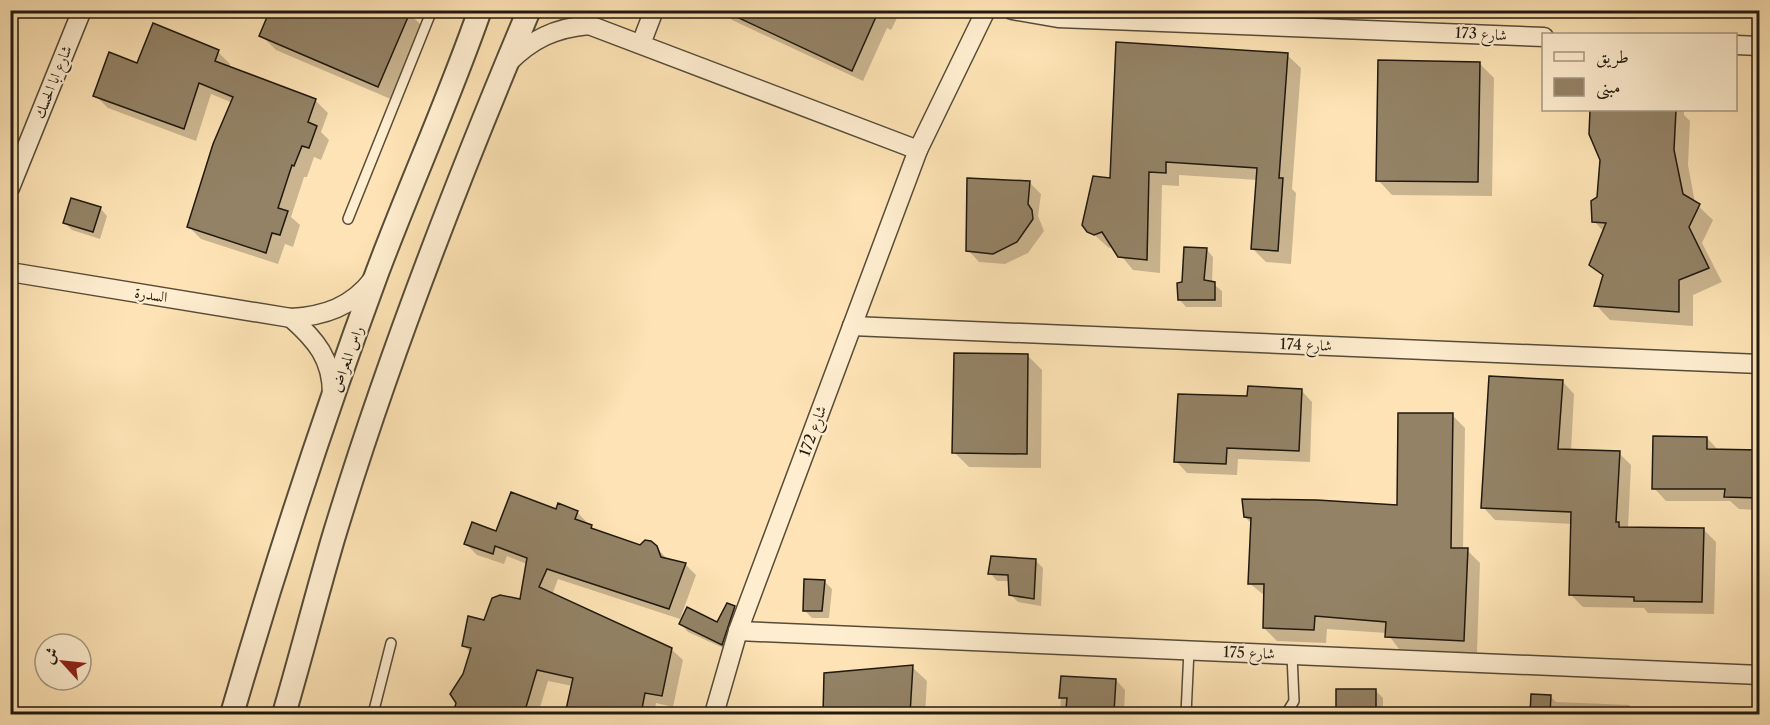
<svg xmlns="http://www.w3.org/2000/svg" width="1770" height="725" viewBox="0 0 1770 725" font-family="'Libre Caslon Text',Amiri,serif">
<rect width="100%" height="100%" fill="#fde3b5"/>
<filter id="stains"><feTurbulence type="fractalNoise" baseFrequency=".00333" numOctaves="4"/><feColorMatrix values="0 0 0 0 .2 0 0 0 0 .09 0 0 0 0 .02 0 0 0 .5 -.17"/></filter>
<radialGradient id="worn" r=".72"><stop offset=".6" stop-color="#630" stop-opacity="0"/><stop offset="1" stop-color="#630" stop-opacity=".3"/></radialGradient>
<g fill="#0003">
<polygon points="723,10 901,10 891,30 887,28 863,81 732,20"/>
<polygon points="1457,10 1639,10 1634,19 1463,13"/>
<polygon points="409,13 424,28 393,100 276,50 261,35"/>
<polygon points="218,52 230,64 229,68 316,101 328,113 321,132 329,140 321,160 314,157 307,177 304,177 291,217 300,225 293,247 285,244 278,264 201,239 188,226 233,103 211,94 196,141 108,108 95,95 137,64"/>
<polygon points="1287,55 1301,68 1292,189 1296,193 1291,264 1266,262 1253,249 1258,180 1179,175 1179,186 1162,185 1160,273 1133,270 1113,246 1109,248 1083,225 1111,180"/>
<polygon points="1479,63 1494,78 1492,196 1392,195 1378,180"/>
<polygon points="1592,110 1684,110 1684,115 1690,121 1688,165 1695,203 1713,220 1702,243 1722,282 1693,295 1693,326 1610,320 1596,305 1604,277 1591,264 1604,232 1594,221 1601,160 1591,133"/>
<polygon points="1029,182 1041,194 1038,216 1044,231 1028,253 1005,264 979,262 968,250"/>
<polygon points="100,208 107,216 100,239 72,230 65,223"/>
<polygon points="1206,249 1213,257 1212,283 1222,291 1222,307 1186,307 1179,299 1184,284"/>
<polygon points="1028,356 1042,370 1041,468 969,467 954,452"/>
<polygon points="1562,381 1574,394 1571,451 1619,453 1631,465 1628,528 1703,529 1716,542 1714,614 1648,613 1644,608 1583,607 1571,595 1573,524 1495,520 1483,507"/>
<polygon points="1301,390 1312,402 1310,462 1238,459 1237,475 1187,473 1176,461 1249,398"/>
<polygon points="1452,415 1465,428 1463,550 1467,550 1480,563 1477,653 1399,649 1387,633 1327,629 1326,643 1277,641 1264,628 1265,596 1249,583 1252,524 1245,517 1398,507"/>
<polygon points="1707,438 1719,451 1760,452 1760,510 1739,509 1730,501 1666,501 1654,488"/>
<polygon points="556,511 577,512 596,532 640,546 656,547 668,560 685,564 696,575 680,619 558,579 552,595 671,649 683,660 673,707 656,703 654,714 566,714 573,686 548,681 538,714 454,714 471,653 464,646 485,622 521,601 527,564 507,556 504,564 477,555 466,544"/>
<polygon points="1035,560 1043,568 1041,606 1018,602 1010,594 1010,581 997,581 990,573"/>
<polygon points="824,581 832,589 829,618 812,618 804,610"/>
<polygon points="734,608 742,615 730,651 688,632 681,624 718,624"/>
<polygon points="912,667 927,681 925,714 824,714 826,674"/>
<polygon points="1062,677 1116,680 1125,690 1124,714 1060,714"/>
<polygon points="1338,691 1376,691 1383,698 1383,714 1338,714"/>
<polygon points="1533,696 1551,697 1556,702 1629,705 1639,714 1532,714"/>
</g>
<g fill="#938265" stroke="#20190f" stroke-width="1.5">
<polygon points="270,10 411,10 378,87 259,36"/>
<polygon points="722,10 879,10 852,71"/>
<polygon points="153,23 219,50 215,61 316,99 308,122 317,126 309,148 302,146 294,166 292,165 278,208 288,211 280,235 272,233 266,253 187,227 213,144 233,97 199,83 184,129 93,96 109,52 137,63"/>
<polygon points="1116,42 1288,53 1279,178 1283,178 1278,251 1251,249 1257,168 1166,162 1166,173 1149,172 1147,260 1118,257 1102,232 1094,235 1087,232 1082,225 1093,176 1110,178"/>
<polygon points="1378,60 1480,62 1478,182 1376,181"/>
<polygon points="1590,110 1676,110 1674,150 1683,194 1700,204 1689,227 1709,268 1679,280 1679,312 1594,306 1603,275 1589,265 1606,223 1592,222 1591,201 1597,197 1600,160 1589,134"/>
<polygon points="967,178 1030,181 1028,204 1032,210 1033,219 1017,242 993,254 966,251"/>
<polygon points="71,198 101,207 93,232 63,223"/>
<polygon points="1184,247 1207,248 1204,280 1215,282 1215,300 1178,300 1177,283 1182,282"/>
<polygon points="954,353 1028,354 1027,454 952,453"/>
<polygon points="1489,376 1563,380 1558,449 1620,451 1616,522 1619,522 1619,527 1704,528 1702,602 1634,601 1634,597 1569,595 1571,512 1481,508"/>
<polygon points="1248,386 1302,389 1299,451 1227,448 1226,464 1174,462 1178,394 1247,396"/>
<polygon points="1398,413 1453,413 1451,548 1468,548 1464,641 1385,637 1386,622 1315,616 1314,630 1263,628 1264,584 1248,584 1251,518 1244,517 1242,499 1317,500 1397,505"/>
<polygon points="1653,436 1707,437 1707,449 1760,450 1760,498 1724,497 1725,489 1652,489"/>
<polygon points="511,492 556,509 558,503 578,511 575,519 592,525 591,528 640,545 645,540 651,541 657,546 661,557 686,563 669,609 547,569 539,587 672,648 662,696 645,693 641,714 565,714 573,678 537,670 524,714 453,714 456,703 450,694 463,674 471,648 462,646 468,616 484,620 492,598 500,595 520,599 527,558 495,546 493,554 464,544 472,522 496,531"/>
<polygon points="991,556 1036,559 1034,599 1009,595 1008,575 988,574"/>
<polygon points="804,579 825,580 822,611 803,611"/>
<polygon points="727,603 735,606 722,645 679,624 687,607 717,622"/>
<polygon points="913,665 910,714 823,714 824,673"/>
<polygon points="1061,676 1116,679 1114,712 1066,709 1067,698 1059,698"/>
<rect x="1336" y="689" width="40" height="25"/>
<polygon points="1531,694 1551,695 1550,714 1530,714"/>
</g>
<g fill="none" stroke-linecap="round" stroke-linejoin="round">
<g stroke="#574c38" stroke-width="12">
<g id="service">
<polyline points="348,219 432,10"/>
<polyline points="1186,713 1208,714"/>
<polyline points="373,714 391,643"/>
<polyline points="1186,714 1189,650"/>
<polyline points="1286,714 1294,701 1292,655"/>
</g>
</g>
<g stroke="#574c38" stroke-width="21">
<g id="minor">
<polyline points="1012,10 1058,18 1544,37"/>
<polyline points="641,44 654,10"/>
<polyline points="1736,45 1760,46"/>
<path d="M 508,63 C 532,39 555,28 589,25 L 918,150"/>
<polyline points="10,188 82,10"/>
<path d="M 10,272 L 291,318 C 324,316 352,307 373,279"/>
<path d="M 291,318 C 316,340 332,359 332,394"/>
<polyline points="852,326 1760,364"/>
<polyline points="738,631 1760,675"/>
<polyline points="714,714 738,631 918,150 986,10"/>
</g>
</g>
<g stroke="#574c38" stroke-width="26">
<g id="tertiary">
<path d="M 232,714 C 275,566 323,419 377,273 C 410,185 449,99 480,10"/>
<path d="M 284,714 C 301,656 316,597 333,539 C 387,360 456,183 529,10"/>
</g>
</g>
<use href="#service" stroke="#feedcf" stroke-width="9"/>
<use href="#minor" stroke="#feedcf" stroke-width="18"/>
<use href="#tertiary" stroke="#feedcf" stroke-width="22"/>
</g>
<g text-anchor="middle" stroke-width="4.5" stroke-linejoin="round" paint-order="stroke">
<g font-size="15" fill="#20190f" stroke="#feedcf">
<text transform="translate(1481 34) rotate(3)" y="5">شارع 173</text>
<text transform="translate(53 82) rotate(-68)" y="5">شارع ابا الحسك</text>
<text transform="translate(151 295) rotate(9)" y="5">السدرة</text>
<text transform="translate(1306 345) rotate(2)" y="5">شارع 174</text>
<text transform="translate(347 359) rotate(-70)" y="5">راس المعراض</text>
<text transform="translate(813 431) rotate(-70)" y="5">شارع 172</text>
<text transform="translate(1249 653) rotate(2)" y="5">شارع 175</text>
</g>
</g>
<rect width="1770" height="725" fill="none" stroke="#fde3b5" stroke-width="36"/>
<rect x="12" y="12" width="1746" height="701" fill="none" stroke="#20190f" stroke-width="3"/>
<rect x="18" y="18" width="1734" height="689" fill="none" stroke="#20190f" stroke-width="1.5"/>
<rect x="1542" y="33" width="195" height="78" fill="#feedcf" stroke="#a59882" stroke-width="1.5"/>
<rect x="1554" y="52" width="30" height="9" fill="#feedcf" stroke="#a59882" stroke-width="1.5"/>
<text x="1596" y="63" font-size="18" fill="#20190f">طريق</text>
<rect x="1554" y="78" width="30" height="18" fill="#938265" stroke="#a59882" stroke-width="1.5"/>
<text x="1596" y="93" font-size="18" fill="#20190f">مبنى</text>
<g transform="translate(63 662) rotate(297)"><circle r="28" fill="#feedcf" stroke="#a59882" stroke-width="1.5"/>
<path d="M0-4.5L10 22L0 15L-10 22Z" fill="#8f2418"/>
<text y="-9" font-size="16" font-weight="bold" text-anchor="middle" fill="#20190f">ش</text>
</g>
<rect width="100%" height="100%" filter="url(#stains)"/>
<rect width="100%" height="100%" fill="url(#worn)"/>
</svg>
